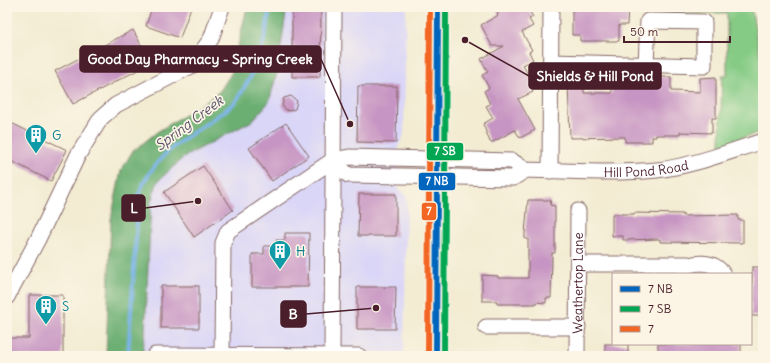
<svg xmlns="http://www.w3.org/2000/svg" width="770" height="363" viewBox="0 0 770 363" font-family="Delius,sans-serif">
<rect width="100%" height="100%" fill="#fcf5e5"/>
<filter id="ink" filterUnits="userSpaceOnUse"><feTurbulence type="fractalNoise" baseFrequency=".025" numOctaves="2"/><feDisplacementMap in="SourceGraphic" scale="8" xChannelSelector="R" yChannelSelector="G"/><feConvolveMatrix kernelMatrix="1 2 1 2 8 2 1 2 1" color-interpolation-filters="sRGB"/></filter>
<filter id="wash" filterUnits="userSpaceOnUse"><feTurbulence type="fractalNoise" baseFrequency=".012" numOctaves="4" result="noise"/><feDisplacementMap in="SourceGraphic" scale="16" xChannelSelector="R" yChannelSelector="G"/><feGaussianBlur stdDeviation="0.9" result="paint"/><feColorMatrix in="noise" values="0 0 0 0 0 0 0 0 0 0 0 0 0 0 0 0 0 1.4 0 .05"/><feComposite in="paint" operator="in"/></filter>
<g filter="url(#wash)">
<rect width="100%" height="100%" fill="#f3ecd3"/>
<polygon fill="#dad6f7" points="287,7 406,7 404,135 398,147 398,188 407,196 404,356 142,356 146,332 151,201 158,181 184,157 252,121 269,102 277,73"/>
<polygon fill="#85cb85" stroke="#687558" points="639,7 751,7 763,71 763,131 720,145 722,76 727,76 727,13 639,13"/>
<polygon fill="#6caf72" stroke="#5b674e" points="247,7 287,7 277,73 269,102 252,121 184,157 158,181 151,201 145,334 142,356 106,356 111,219 121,171 132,152 157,132 204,103 220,91 232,72"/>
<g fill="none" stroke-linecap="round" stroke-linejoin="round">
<path stroke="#71afe4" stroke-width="4" d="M 128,356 L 139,194 C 157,145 199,134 234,103 C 238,99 241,93 244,88 C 260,63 266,36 270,7"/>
</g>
<g id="blocks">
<g fill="#c795c3">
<polygon points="152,7 191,7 180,38 146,26"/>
<polygon points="495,7 527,7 533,17 529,19 533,26 522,32 532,50 529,52 533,60 523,65 532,82 529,84 533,92 518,99 535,130 520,138 515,130 493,142 490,142 483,124 493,118 486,106 490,104 484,91 489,88 482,75 488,72 481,59 504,46 492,46 481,25 497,16 498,13"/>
<polygon points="572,7 628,7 627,25 619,25 619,41 580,41 580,35 572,35"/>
<polygon points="292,10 321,10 320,77 292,77"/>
<polygon points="133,30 151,63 73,104 55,71"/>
<polygon points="655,77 671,77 671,91 700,92 700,78 716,77 716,118 712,118 712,133 680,132 680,135 656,135 656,137 652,137 652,142 625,142 625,137 570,138 568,82 584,83 584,93 612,93 612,79 655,79"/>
<polygon points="358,86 397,86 396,143 357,142"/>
<polygon points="291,96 297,101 295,109 288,111 282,106 284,98"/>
<polygon points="7,121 67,150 51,181 7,159"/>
<polygon points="286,123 309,156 272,181 249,148"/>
<polygon points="203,166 233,210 194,237 164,192"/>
<polygon points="359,194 396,194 396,236 358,236"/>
<polygon points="528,200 551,200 550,205 555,206 555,253 552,253 552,257 551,298 546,298 546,303 536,302 536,304 497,304 497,301 482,301 482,275 498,276 498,278 528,278 528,239 525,239 525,233"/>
<polygon points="634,213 683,214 683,216 738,215 738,220 743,220 743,243 660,242 660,239 623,240 623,236 612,236 612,214 634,214"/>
<polygon points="285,233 309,233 308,287 252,287 252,254 264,254 264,246 276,246 276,240 285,240"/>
<polygon points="752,267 763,267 763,316 751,316"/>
<rect x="161" y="286" width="38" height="42"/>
<polygon points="357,287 396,287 395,329 357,329"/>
<polygon points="29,295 63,295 63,356 7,356 7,338 29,338"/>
<rect x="605" y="344" width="23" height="12"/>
<rect x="658" y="344" width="83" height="12"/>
</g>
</g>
</g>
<g filter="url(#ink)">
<use href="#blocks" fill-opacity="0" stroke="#856766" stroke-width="1"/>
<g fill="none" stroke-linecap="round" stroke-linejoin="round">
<g stroke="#856766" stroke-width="17">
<g id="minor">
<polyline points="551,62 704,66 704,22 648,21 646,64"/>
<polyline points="333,160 348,175 513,178 526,170"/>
<polyline points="550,171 551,7"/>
<polyline points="579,264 688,264"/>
<path d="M 681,269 C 693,261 714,260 723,274"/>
<polyline points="7,297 38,239 78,155 101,118 116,105 191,66 211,39 222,7"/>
<polyline points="486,327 578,327"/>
<polyline points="155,355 359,356"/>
<polyline points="332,355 334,7"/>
<path id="s1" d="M 222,356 L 223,243 L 228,231 L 333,160 L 349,157 L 512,161 L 526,170 C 569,171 613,174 657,170 C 693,166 728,152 763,141"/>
<path id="s2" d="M 577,356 L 578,211"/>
</g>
</g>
<g stroke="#856766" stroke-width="21">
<polyline id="major" points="436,356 438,7"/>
</g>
<use href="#minor" stroke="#fff" stroke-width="15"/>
<use href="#major" stroke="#fff" stroke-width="19"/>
<g stroke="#fcf5e5" stroke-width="9">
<polyline id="bus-1" points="436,356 438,7"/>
</g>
<g stroke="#fcf5e5" stroke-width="9">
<polyline id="bus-2" points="444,356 446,7"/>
</g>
<g stroke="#fcf5e5" stroke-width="9">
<polyline id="bus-3" points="428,356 430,7"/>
</g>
<use href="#bus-1" stroke="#0065bd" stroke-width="6"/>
<use href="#bus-2" stroke="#00a651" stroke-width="6"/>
<use href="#bus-3" stroke="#f26522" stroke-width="6"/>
</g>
</g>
<defs>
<g id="building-pin" transform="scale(1.15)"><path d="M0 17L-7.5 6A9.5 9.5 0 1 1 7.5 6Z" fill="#0f9aa8" stroke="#fcf5e5"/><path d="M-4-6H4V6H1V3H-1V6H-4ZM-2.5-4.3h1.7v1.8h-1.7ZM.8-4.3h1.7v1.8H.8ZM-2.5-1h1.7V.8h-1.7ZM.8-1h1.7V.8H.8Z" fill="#fff"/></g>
</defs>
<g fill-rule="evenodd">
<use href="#building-pin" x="36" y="135"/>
<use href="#building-pin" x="280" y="251"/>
<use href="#building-pin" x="46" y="306"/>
</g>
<g text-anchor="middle" stroke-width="3.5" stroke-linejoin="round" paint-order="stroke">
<g font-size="13" fill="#0d838f" stroke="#fcf5e5" text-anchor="start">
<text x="52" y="140">G</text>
<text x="296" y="256">H</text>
<text x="62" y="311">S</text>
</g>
<g font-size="13" fill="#4a1f2b" stroke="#fcf5e5">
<text dy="5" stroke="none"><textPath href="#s1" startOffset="569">Hill Pond Road</textPath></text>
<text dy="5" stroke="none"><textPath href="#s2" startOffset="73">Weathertop Lane</textPath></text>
</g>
<g font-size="14" font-style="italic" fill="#58516c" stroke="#fcf5e5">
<text transform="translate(189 123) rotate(-37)" y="5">Spring Creek</text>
</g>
</g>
<path fill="none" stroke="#4a1f2b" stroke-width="1.5" d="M350 124L321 59M465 40L529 76M198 201L145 208M376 308L306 314"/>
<g fill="#4a1f2b" stroke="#fcf5e5" stroke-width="1.5">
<circle cx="350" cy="124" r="4"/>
<circle cx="465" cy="40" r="4"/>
<circle cx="198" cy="201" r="4"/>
<circle cx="376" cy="308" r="4"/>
</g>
<g fill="#4a1f2b" stroke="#4a1f2b" stroke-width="1.5">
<rect x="80" y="46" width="241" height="26" rx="4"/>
<rect x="529" y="63" width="132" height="26" rx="4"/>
<rect x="122" y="195" width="23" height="26" rx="4"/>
<rect x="281" y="301" width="25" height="26" rx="4"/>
</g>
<g font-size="14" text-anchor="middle" font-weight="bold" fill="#fff">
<text x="200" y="64">Good Day Pharmacy - Spring Creek</text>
<text x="595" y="81">Shields &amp; Hill Pond</text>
<text x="134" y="213">L</text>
<text x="293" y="319">B</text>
</g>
<g stroke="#fcf5e5" stroke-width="1.5">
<rect x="426" y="142" width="38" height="19" rx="4" fill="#00a651"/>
<rect x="418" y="172" width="38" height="19" rx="4" fill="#0065bd"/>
<rect x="421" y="202" width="16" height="19" rx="4" fill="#f26522"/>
</g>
<g font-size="11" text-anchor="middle" font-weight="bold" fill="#fff">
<text x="445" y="155">7 SB</text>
<text x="437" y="185">7 NB</text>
<text x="429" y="215">7</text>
</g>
<rect width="770" height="363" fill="none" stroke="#fcf5e5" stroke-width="24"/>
<rect x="612" y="273" width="140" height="72" fill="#fcf5e5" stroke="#b59f9b"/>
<rect x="620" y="286" width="20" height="6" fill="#0065bd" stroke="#b59f9b"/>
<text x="648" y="293" font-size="12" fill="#4a1f2b">7 NB</text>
<rect x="620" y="306" width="20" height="6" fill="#00a651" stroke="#b59f9b"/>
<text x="648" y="313" font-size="12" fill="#4a1f2b">7 SB</text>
<rect x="620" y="326" width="20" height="6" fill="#f26522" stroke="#b59f9b"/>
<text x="648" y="333" font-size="12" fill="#4a1f2b">7</text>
<path d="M624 36v6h106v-6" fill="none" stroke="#4a1f2b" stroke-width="2"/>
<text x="630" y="36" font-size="12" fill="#4a1f2b" stroke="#fcf5e5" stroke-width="3" paint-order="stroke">50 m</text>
</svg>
